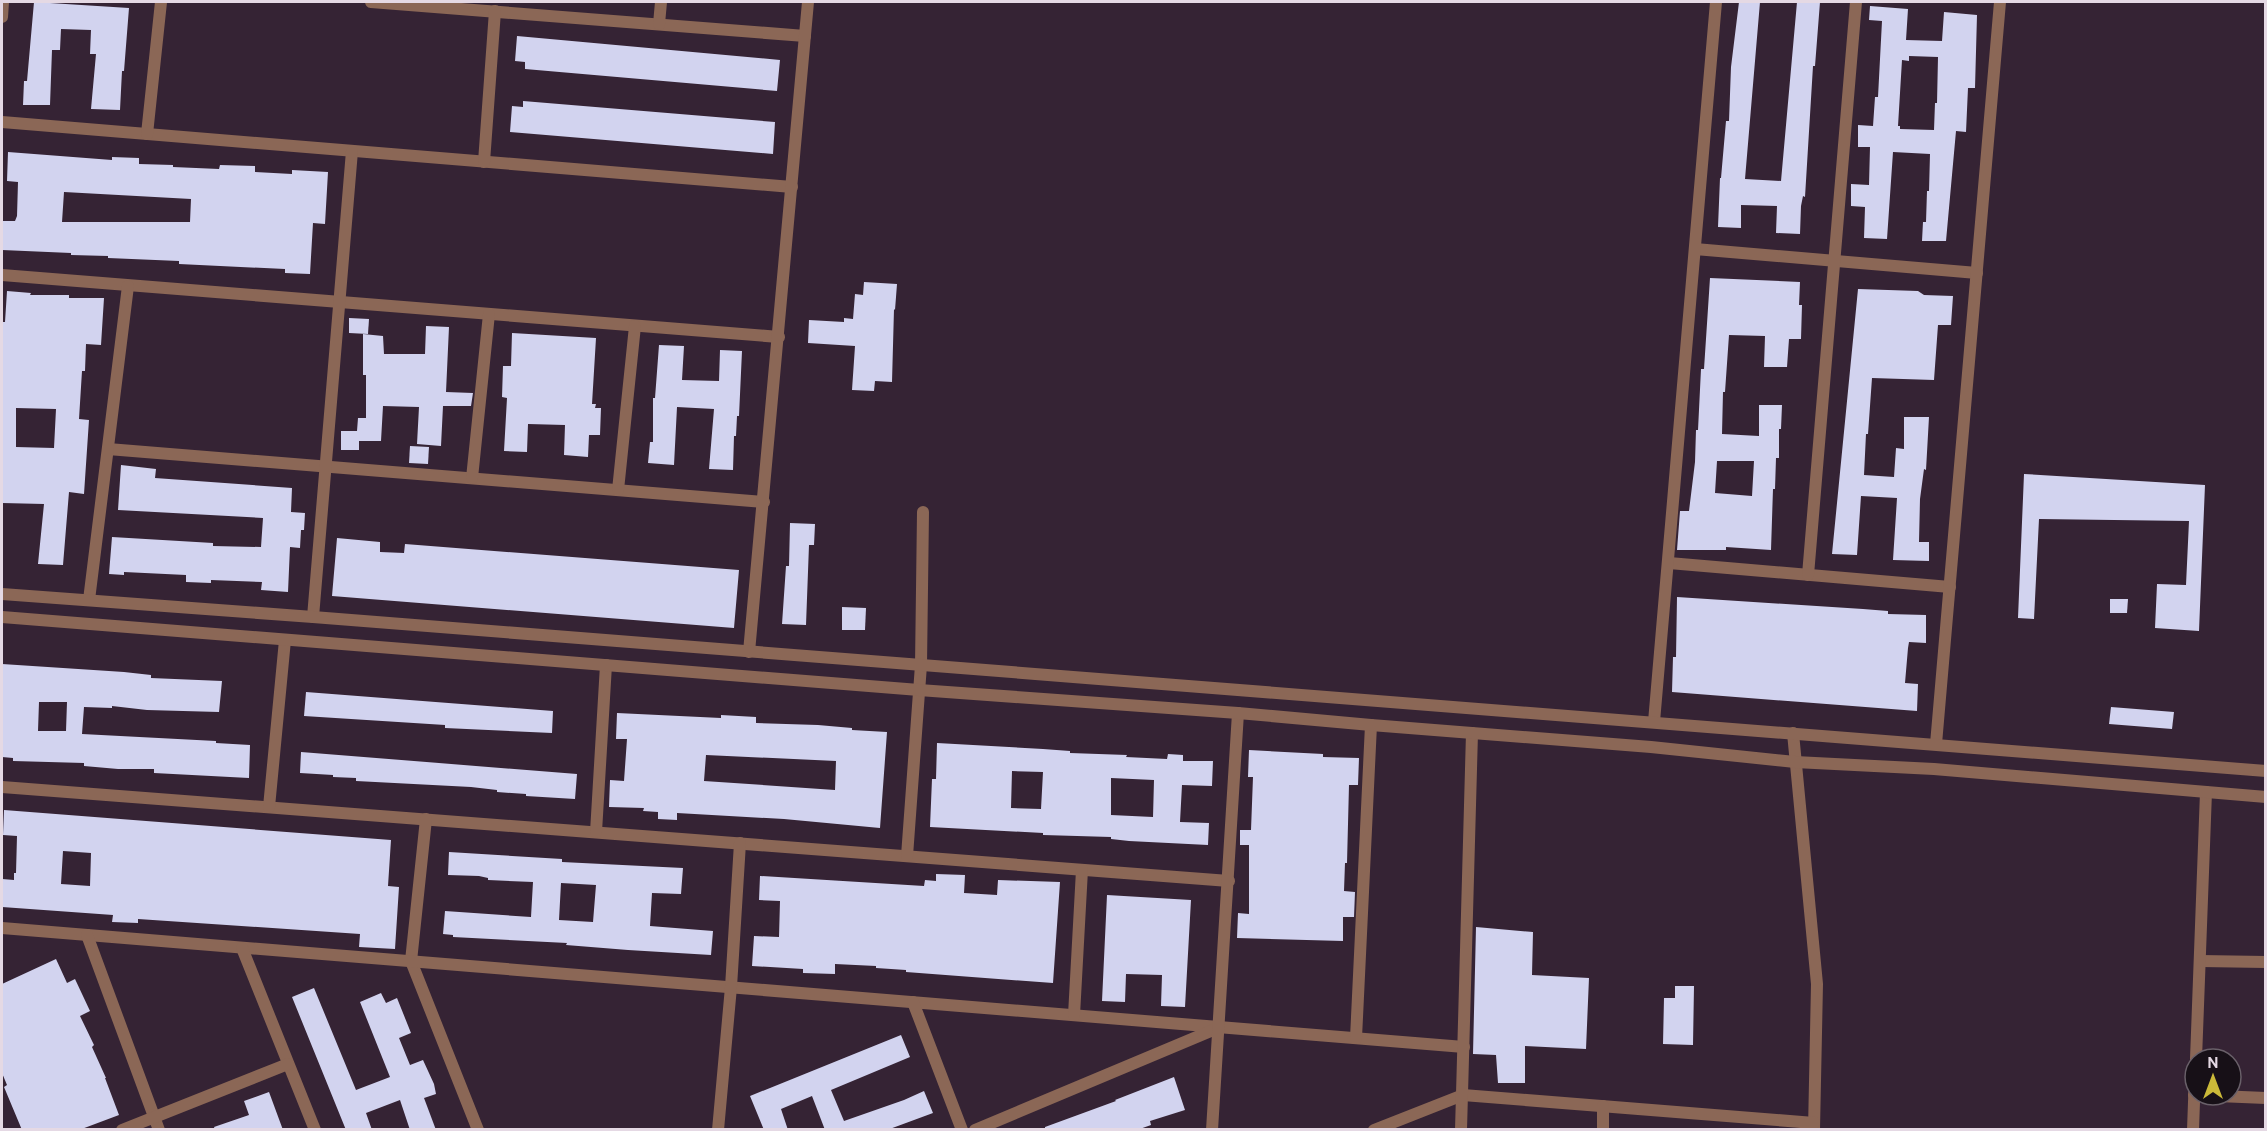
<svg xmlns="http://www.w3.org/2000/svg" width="2267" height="1131" viewBox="0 0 2267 1131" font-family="Cabin,sans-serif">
<rect width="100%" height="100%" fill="#352334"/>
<g fill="#d2d3ef" fill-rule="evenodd">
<polygon points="34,2 129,8 124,71 122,71 120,110 91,109 96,54 90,54 91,30 61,29 60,50 52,50 50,105 23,105 24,81 27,81"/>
<polygon points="1739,2 1760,2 1745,179 1781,181 1797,2 1820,2 1815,66 1813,66 1805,197 1803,196 1801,206 1800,234 1776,233 1777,206 1741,205 1741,228 1718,227 1720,178 1721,178 1726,121 1729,121 1731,67"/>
<path d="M 1870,6 L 1908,9 L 1906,40 L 1942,41 L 1944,12 L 1977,15 L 1975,88 L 1968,88 L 1966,132 L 1956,131 L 1946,241 L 1922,241 L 1923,222 L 1926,222 L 1927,191 L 1929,191 L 1930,154 L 1893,152 L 1887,239 L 1864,238 L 1865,207 L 1851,206 L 1851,184 L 1869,185 L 1870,147 L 1858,147 L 1858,125 L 1873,126 L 1875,97 L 1878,97 L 1882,21 L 1869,20 ZM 1909,56 L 1938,57 L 1937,103 L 1935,103 L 1934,130 L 1900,129 L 1900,126 L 1898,126 L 1902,60 L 1909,61 Z"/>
<polygon points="517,36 780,60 777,91 525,69 525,62 515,61"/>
<polygon points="523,101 775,122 773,154 510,132 512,106 523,107"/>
<path d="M 8,152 L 112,160 L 112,157 L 139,158 L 139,164 L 173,165 L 173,167 L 219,169 L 220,165 L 255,166 L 255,172 L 292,174 L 292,170 L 328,172 L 325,224 L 313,223 L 310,274 L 285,273 L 285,269 L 179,264 L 179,261 L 108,258 L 108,256 L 71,255 L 71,253 L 2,250 L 2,221 L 15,221 L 17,216 L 18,182 L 7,181 ZM 64,192 L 191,199 L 190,222 L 62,222 Z"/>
<path d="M 1710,278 L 1800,282 L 1799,305 L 1802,305 L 1801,339 L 1789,339 L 1787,367 L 1764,367 L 1765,336 L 1729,335 L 1725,392 L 1723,392 L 1722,434 L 1759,436 L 1759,405 L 1782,405 L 1781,429 L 1779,429 L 1779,458 L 1776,458 L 1775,489 L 1773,489 L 1771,550 L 1726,547 L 1726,550 L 1677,550 L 1680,511 L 1689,511 L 1695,462 L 1696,430 L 1698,430 L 1701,369 L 1704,369 ZM 1717,461 L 1754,461 L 1752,496 L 1715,493 Z"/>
<polygon points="864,282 897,284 895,310 894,309 892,382 875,381 874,391 852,390 855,346 808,343 809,320 844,322 844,318 853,319 855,294 863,295"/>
<polygon points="1858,289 1918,291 1924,295 1953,296 1951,325 1938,325 1934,380 1872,378 1868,434 1866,434 1864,475 1894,477 1896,448 1904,449 1904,417 1929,417 1926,470 1924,469 1920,499 1919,542 1929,542 1929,561 1893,560 1897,498 1861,496 1857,555 1832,554"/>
<path d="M 7,291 L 31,293 L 30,295 L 69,295 L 69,298 L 104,298 L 101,345 L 86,344 L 85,371 L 82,371 L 79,419 L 89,420 L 84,494 L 69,492 L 63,565 L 38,564 L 44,504 L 2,503 L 2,322 L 5,322 ZM 16,408 L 56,409 L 54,448 L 16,447 Z"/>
<polygon points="349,318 369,319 368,334 349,333"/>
<polygon points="426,326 449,327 446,392 473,393 471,406 443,406 441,446 417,444 419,407 383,406 381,441 359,441 359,450 341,450 341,431 357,431 358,418 366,418 366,375 363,375 363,334 383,336 384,354 425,354"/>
<polygon points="512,333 596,338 592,404 596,404 595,408 601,408 600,435 589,435 588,457 564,455 565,425 528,424 527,452 504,451 507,398 502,397 503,366 511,366"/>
<polygon points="659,345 684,346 682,380 719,381 720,350 742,351 739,416 737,416 736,436 734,436 733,470 709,469 714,409 677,407 674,465 648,463 650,442 653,442 653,398 655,398"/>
<polygon points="410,446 429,447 428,464 409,463"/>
<polygon points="121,465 156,469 155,478 292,488 291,512 305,513 304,530 301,530 300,548 290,547 288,592 261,590 262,582 211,580 211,583 186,582 186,575 124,572 124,575 109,574 112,537 213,543 213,546 261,547 263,518 118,510"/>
<polygon points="2024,474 2205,485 2199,631 2155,628 2157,584 2186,585 2189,521 2039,519 2034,619 2018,618"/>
<polygon points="790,523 815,524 814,545 809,545 806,625 782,624 786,566 789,566"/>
<polygon points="337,538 380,542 380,552 404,553 405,544 739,570 734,628 332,596"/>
<polygon points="1677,597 1863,609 1888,611 1888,614 1926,615 1926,643 1909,642 1908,648 1905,683 1918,684 1917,711 1672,692 1673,657 1676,657"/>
<polygon points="2110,599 2128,599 2127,613 2110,613"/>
<polygon points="842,607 866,608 865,630 842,630"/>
<path d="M 2,664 L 124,672 L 151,675 L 151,678 L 222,681 L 219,712 L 147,710 L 112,706 L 112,708 L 84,707 L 82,734 L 216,741 L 216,743 L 250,745 L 249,778 L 154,773 L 154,769 L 118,769 L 84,766 L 84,763 L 13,761 L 13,758 L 2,757 ZM 39,702 L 67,702 L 66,731 L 38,731 Z"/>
<polygon points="306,692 553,711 552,733 445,728 445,725 304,716"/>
<polygon points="2111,707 2174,712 2172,729 2109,724"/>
<path d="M 617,713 L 721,718 L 721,715 L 756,717 L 756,723 L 818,725 L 852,728 L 852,730 L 887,732 L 880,828 L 784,819 L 677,813 L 677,820 L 658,819 L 658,812 L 643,811 L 644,808 L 609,807 L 610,780 L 624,781 L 627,739 L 616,739 ZM 706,755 L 836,761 L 835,790 L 704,781 Z"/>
<path d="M 937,743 L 1043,749 L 1070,751 L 1070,753 L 1127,755 L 1126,757 L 1167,759 L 1168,754 L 1183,755 L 1183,761 L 1213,761 L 1212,786 L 1182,785 L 1180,822 L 1209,823 L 1208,845 L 1129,841 L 1111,839 L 1111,837 L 1043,835 L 1043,833 L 930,827 L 932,779 L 936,779 ZM 1012,771 L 1043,772 L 1041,809 L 1011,808 ZM 1111,778 L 1154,780 L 1153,817 L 1111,815 Z"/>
<polygon points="1249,750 1323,754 1323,757 1359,758 1358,785 1349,785 1347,863 1345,863 1344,891 1355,892 1354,917 1343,917 1343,941 1237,938 1238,913 1249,914 1249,845 1240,845 1240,830 1251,830 1253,777 1248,777"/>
<polygon points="301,752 577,774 575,799 526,796 526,794 497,792 497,790 471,787 356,781 356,778 333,777 333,775 300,773"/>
<path d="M 4,810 L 391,840 L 388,886 L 399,887 L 395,949 L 359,947 L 360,934 L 138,919 L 138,923 L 112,922 L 113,915 L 2,907 L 2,879 L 14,880 L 14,873 L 16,873 L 17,836 L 3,835 ZM 63,851 L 91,853 L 90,886 L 61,884 Z"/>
<path d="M 449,852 L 562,859 L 562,862 L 683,868 L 681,894 L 652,893 L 650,926 L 713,931 L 711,955 L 628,950 L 566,945 L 567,943 L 453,937 L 453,935 L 443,934 L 445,911 L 531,917 L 533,882 L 488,880 L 488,878 L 479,876 L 448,875 ZM 561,883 L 596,885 L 593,922 L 559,920 Z"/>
<polygon points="936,874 965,875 964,893 997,895 998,880 1060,882 1053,983 906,972 906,970 876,968 876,966 835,964 835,974 803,973 803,969 752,966 754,936 779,937 780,901 759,900 760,876 924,886 925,880 936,881"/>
<polygon points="1107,895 1191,900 1185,1007 1161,1006 1162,975 1126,974 1125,1002 1102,1001"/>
<polygon points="1476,927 1533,932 1532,975 1589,978 1586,1049 1525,1046 1525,1083 1498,1083 1496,1055 1473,1054"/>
<polygon points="56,959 67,983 75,979 90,1011 80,1016 94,1045 92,1047 106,1078 105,1078 119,1115 79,1130 22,1130 4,1087 7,1085 2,1073 2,984"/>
<polygon points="1675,986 1694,986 1693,1045 1663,1044 1664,998 1675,998"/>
<polygon points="314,988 356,1090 390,1077 360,1002 381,993 386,1003 397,998 411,1033 399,1038 410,1065 423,1060 434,1084 436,1094 424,1098 436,1130 410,1130 400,1100 366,1113 372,1130 346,1130 292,997"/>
<polygon points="901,1035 910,1057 831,1090 844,1121 904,1100 924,1091 933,1113 887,1130 825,1130 812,1096 781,1109 788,1130 764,1130 750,1096"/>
<polygon points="1174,1077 1185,1110 1150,1121 1151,1125 1137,1130 1045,1130 1045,1127 1116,1101 1115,1100"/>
<polygon points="269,1092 283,1130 215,1130 214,1127 249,1115 244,1101"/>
</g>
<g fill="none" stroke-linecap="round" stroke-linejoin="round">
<g stroke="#8b6756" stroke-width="12">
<polyline points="371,2 805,36"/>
<polyline points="659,24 661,2"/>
<polyline points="2,122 792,187"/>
<polyline points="147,134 161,2"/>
<polyline points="484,162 495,11"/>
<polyline points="1695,249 1977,273"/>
<polyline points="2,275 779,337"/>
<polyline points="108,449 764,502"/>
<polyline points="472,478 489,314"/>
<polyline points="618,490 635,326"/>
<polyline points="1669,563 1950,587"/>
<polyline points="1808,575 1856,2"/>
<polyline points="89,600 128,286"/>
<polyline points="313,617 352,151"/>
<polyline points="749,652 808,2"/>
<polyline points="1654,722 1716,2"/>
<polyline points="1793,733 1817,984 1814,1130"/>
<polyline points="1936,744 2000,2"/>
<polyline points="2,787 1229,881"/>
<polyline points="269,807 285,640"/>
<polyline points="426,819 411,961 478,1130"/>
<polyline points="596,832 606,665"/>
<polyline points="907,856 921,665 923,512"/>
<polyline points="2,928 1464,1047"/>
<polyline points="87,935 159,1130"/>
<polyline points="242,948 315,1130"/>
<polyline points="2200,961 2266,962"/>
<polyline points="913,1002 962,1130"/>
<polyline points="1074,1015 1082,870"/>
<polyline points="1356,1038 1371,725"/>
<polyline points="2196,1059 2206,792"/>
<polyline points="2194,1095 2266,1098"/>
<polyline points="122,1130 288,1064"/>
<polyline points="718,1130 731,987 740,843"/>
<polyline points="975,1130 1218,1028"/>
<polyline points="1212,1130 1238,713"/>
<polyline points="1374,1130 1463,1095 1814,1123"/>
<polyline points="1461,1130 1472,733"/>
<polyline points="1603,1130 1603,1106"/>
<polyline points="2193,1130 2195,1074"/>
</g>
<g stroke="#8b6756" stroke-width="12">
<polyline points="2,17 3,2"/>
<polyline points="2,594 313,617 2266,771"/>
<polyline points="2,617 919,690 1238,713 1371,725 1651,747 1795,762 1934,769 2266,797"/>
</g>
</g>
<rect width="2267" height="1131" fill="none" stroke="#e5d9e4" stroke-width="6"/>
<g transform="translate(2213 1077)"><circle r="28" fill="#171017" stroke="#696069" stroke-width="1.5"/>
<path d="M0-4.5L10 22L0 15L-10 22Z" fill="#cbb939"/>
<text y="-9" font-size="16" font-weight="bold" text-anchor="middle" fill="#e5d9e4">N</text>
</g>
</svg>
